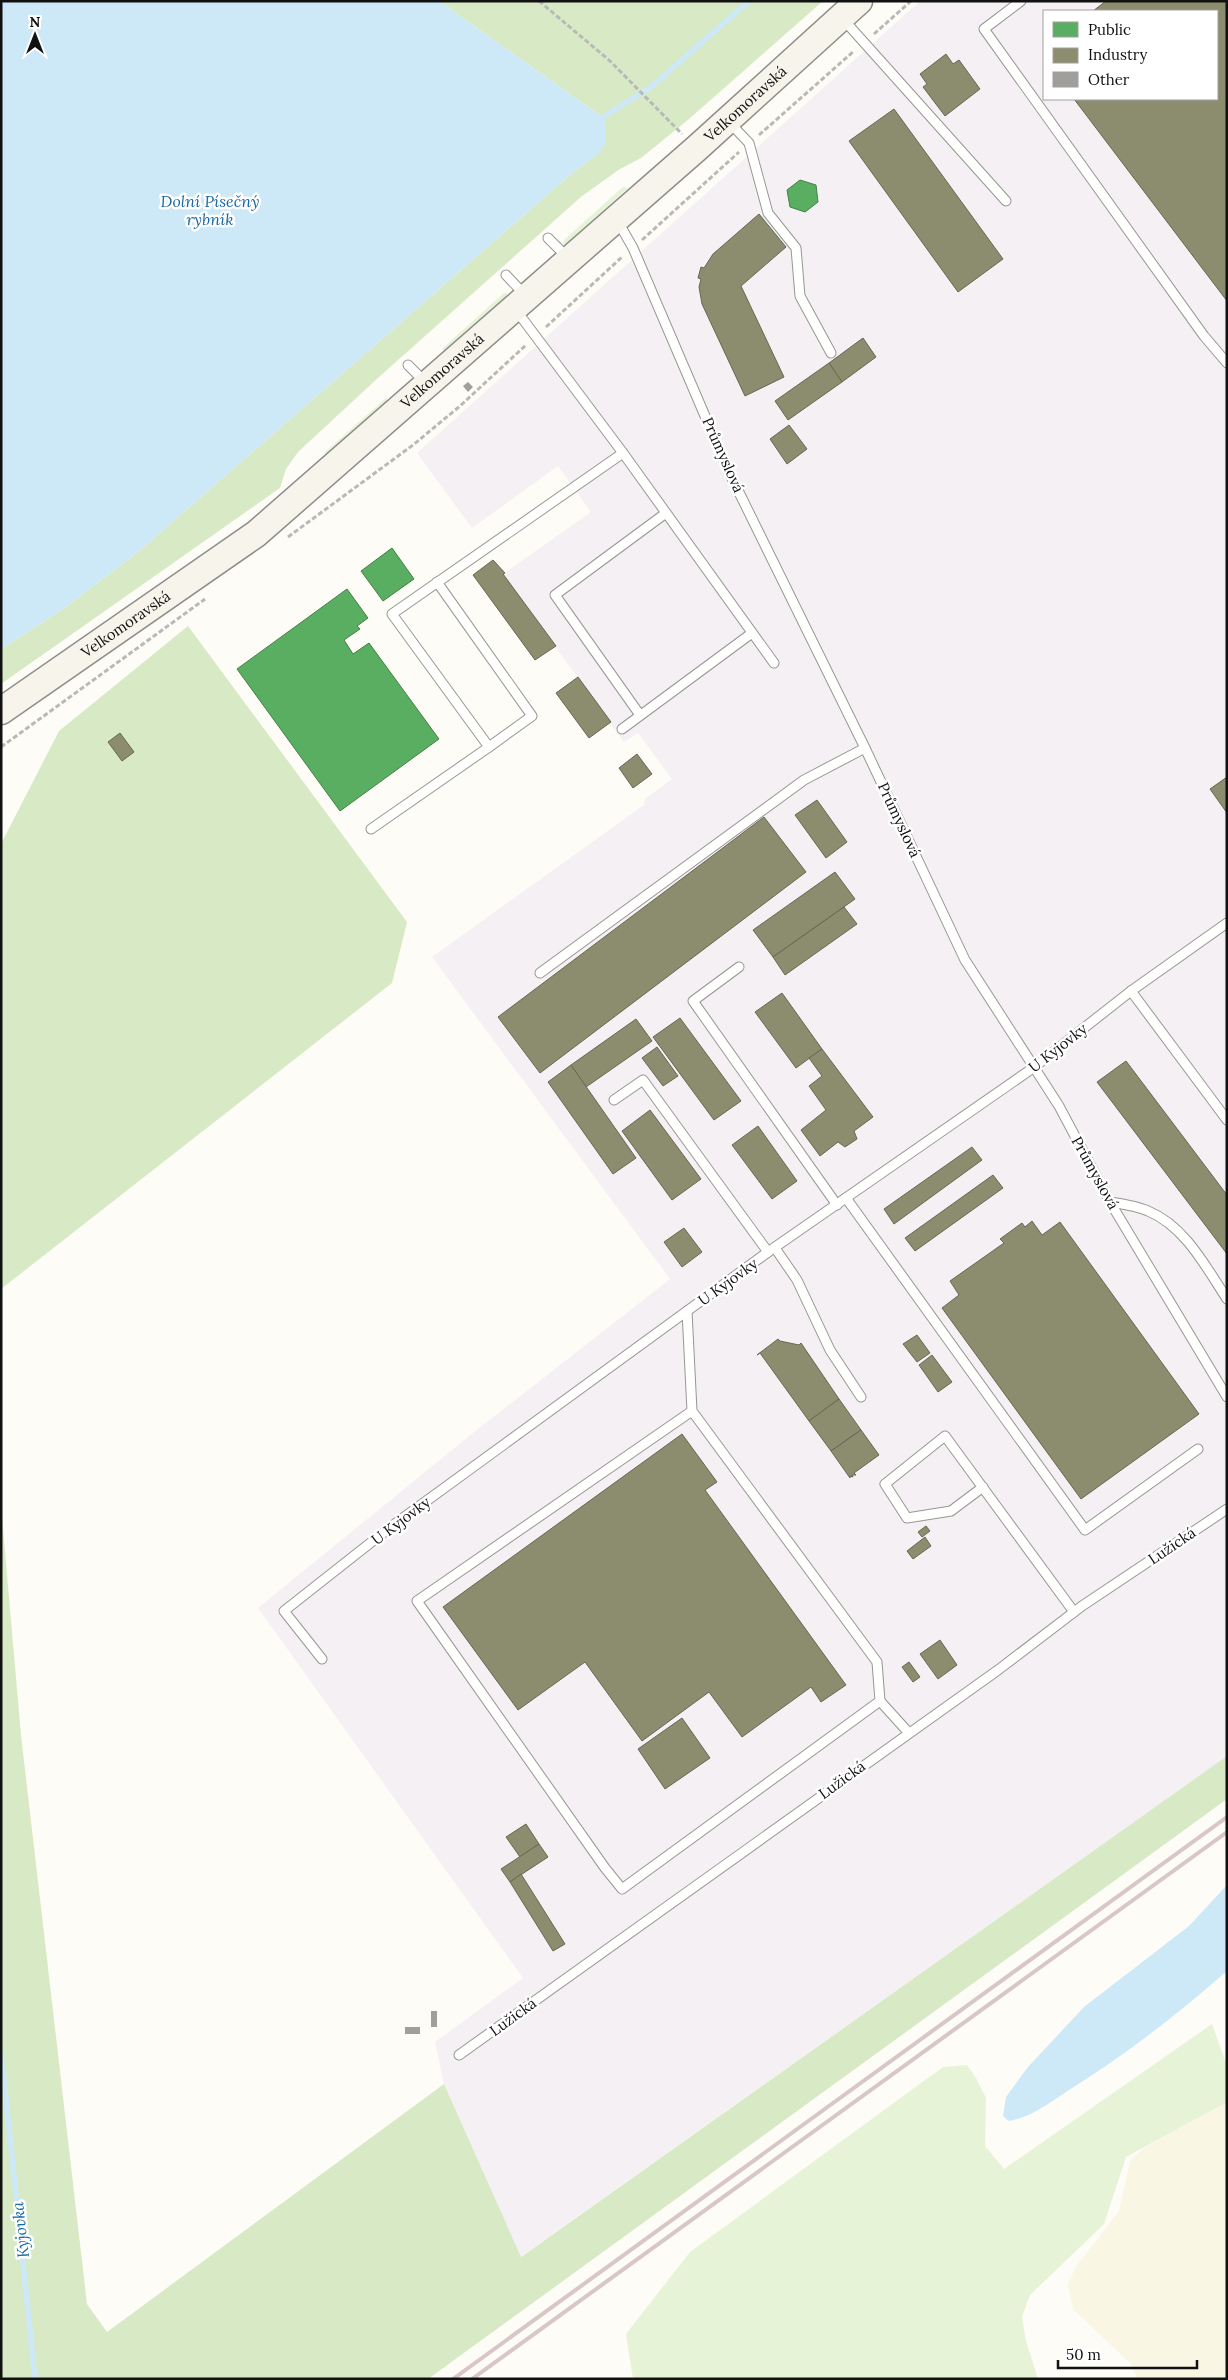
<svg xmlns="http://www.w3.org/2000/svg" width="1228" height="2380" viewBox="0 0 1228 2380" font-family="Lora,serif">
<rect width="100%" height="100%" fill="#fdfcf7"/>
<path fill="#f5f0f3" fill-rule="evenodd" d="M 920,1 L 1227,1 L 1227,1756 L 520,2257 L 444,2084 L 435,2042 L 523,1978 L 258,1608 L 473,1433 L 670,1279 L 432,957 L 644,805 L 645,799 L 672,779 L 638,733 L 624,742 L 503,574 L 591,512 L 558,466 L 472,528 L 417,453 ZM 1044,11 L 1217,11 L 1217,99 L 1044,99 Z"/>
<polygon fill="#f9f7e4" points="1227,2101 1227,2379 1138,2379 1130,2363 1073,2309 1068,2285 1075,2268 1119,2211 1130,2161 1144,2148"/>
<g fill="#e7f3d7">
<polygon points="623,187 628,188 566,244 563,244 564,240"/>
<polygon points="504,293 507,293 507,298 447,352 443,351 443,348"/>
<polygon points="386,398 389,402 324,457 325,452"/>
<polygon points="1212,2024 1227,2066 1227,2102 1126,2157 1104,2224 1030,2295 1022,2317 1026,2341 1038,2379 633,2379 626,2334 690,2252 943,2067 967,2065 976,2078 986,2098 985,2146 1004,2169"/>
</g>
<g fill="#d8eac5">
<polygon points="439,1 823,1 689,119 641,158 620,169 582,196 379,377 298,452 286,469 280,488 1,684 1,649 63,609 138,552 572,173 599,153 605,119"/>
<polygon points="188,626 407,922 392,983 1,1289 1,844 59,731"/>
<polygon points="1,1506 21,1735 87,2304 107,2332 444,2084 521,2257 1227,1756 1227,1799 428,2379 1,2379"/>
</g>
<g fill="#cde8f7">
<polygon points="1,1 439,1 605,119 605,144 599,153 572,173 138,552 63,609 1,649"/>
<path d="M 1227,1885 L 1227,1971 C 1177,2015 1125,2055 1069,2090 C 1049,2103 1032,2117 1009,2121 L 1003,2116 L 1006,2097 L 1028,2067 L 1084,2007 L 1189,1926 Z"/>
</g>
<g fill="#5aae61" stroke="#447f49">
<polygon points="800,180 816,185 818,202 805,212 790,207 787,190"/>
<polygon points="392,548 414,579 383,601 361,571"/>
<polygon points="347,589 368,618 357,626 360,629 344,640 353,654 369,643 439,739 340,811 237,669"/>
</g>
<g fill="#8c8c6e" stroke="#676752">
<polygon points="1106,1 1227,1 1227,301 1074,99 1217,99 1217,11 1093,11"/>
<polygon points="946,54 953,64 959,60 980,89 945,116 923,87 927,84 920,74"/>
<polygon points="894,109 1003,259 958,292 849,141"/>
<polygon points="759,214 786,247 741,286 784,377 745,396 702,304 699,287 701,279 698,278 701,267 704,268 713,254"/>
<polygon points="863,338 876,357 842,382 829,363"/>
<polygon points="829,363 842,382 788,420 775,401"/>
<polygon points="789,425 807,449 787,464 770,439"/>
<polygon points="493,560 505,573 503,574 556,646 535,660 473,575"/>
<polygon points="578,677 611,722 589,738 556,693"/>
<polygon points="120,733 134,752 122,761 108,742"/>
<polygon points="637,754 652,774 633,788 619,768"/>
<polygon points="1227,777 1227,813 1210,789"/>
<polygon points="817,800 847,842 826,858 795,815"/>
<polygon points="764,817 806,872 540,1073 498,1017"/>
<polygon points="835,872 855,899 773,957 753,930"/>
<polygon points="844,907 857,924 785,975 773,957"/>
<polygon points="782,993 822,1049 796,1068 755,1012"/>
<polygon points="680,1018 741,1101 714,1120 653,1037"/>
<polygon points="636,1019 652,1041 586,1087 571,1065"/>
<polygon points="657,1047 678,1076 663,1086 642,1058"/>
<polygon points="822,1049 873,1117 854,1131 857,1139 845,1147 838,1142 820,1156 801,1130 826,1110 809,1086 822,1076 809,1058"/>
<polygon points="1126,1061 1227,1195 1227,1254 1097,1082"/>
<polygon points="571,1065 636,1158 613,1174 548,1082"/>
<polygon points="650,1110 701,1179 672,1200 622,1131"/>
<polygon points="758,1126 797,1181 772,1199 732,1145"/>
<polygon points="972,1147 982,1160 894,1224 884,1209"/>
<polygon points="993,1175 1003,1188 915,1251 905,1238"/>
<polygon points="1032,1221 1042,1235 1060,1222 1199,1414 1081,1499 942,1308 959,1295 950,1281 1004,1243 1000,1239 1022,1223 1025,1227"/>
<polygon points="684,1228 702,1252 682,1267 664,1242"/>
<polygon points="917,1335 930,1353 917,1362 903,1344"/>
<polygon points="778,1339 780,1341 799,1345 801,1343 839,1399 809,1421 760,1353 757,1355"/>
<polygon points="932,1355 952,1382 938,1392 919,1365"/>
<polygon points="839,1399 861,1430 831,1451 809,1421"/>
<polygon points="861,1430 879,1455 854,1473 856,1475 852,1475 853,1477 850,1476 850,1478 831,1451"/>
<polygon points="682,1434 717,1482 705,1490 846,1685 821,1702 811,1687 742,1737 709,1692 642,1741 585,1662 518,1710 443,1607"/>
<polygon points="926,1526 930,1531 922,1537 918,1532"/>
<polygon points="925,1537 931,1546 913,1559 907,1551"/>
<polygon points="940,1640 957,1665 938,1679 920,1654"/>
<polygon points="909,1662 920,1677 913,1682 902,1667"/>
<polygon points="682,1718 710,1758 665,1789 638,1749"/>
<polygon points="526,1824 539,1844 520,1857 506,1837"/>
<polygon points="539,1844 548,1857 510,1882 501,1869"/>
<polygon points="521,1874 565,1944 553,1951 510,1882"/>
</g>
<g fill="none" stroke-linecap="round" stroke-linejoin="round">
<g stroke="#cde8f7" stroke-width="5.5">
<polyline points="598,120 651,87 749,1"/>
<polyline points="1,2051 35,2379"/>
</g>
</g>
<g fill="#a19f9c">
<polygon points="468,382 473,387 468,392 463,386"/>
<rect x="431" y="2011" width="6" height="16"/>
<rect x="405" y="2027" width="15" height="7"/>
</g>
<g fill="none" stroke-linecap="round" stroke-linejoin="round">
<g stroke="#979795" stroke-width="11">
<g id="lane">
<polyline points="1021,1 984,29 1204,336 1227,363"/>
<polyline points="843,19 1006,201"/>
<polyline points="729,122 749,143 768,213 796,248 800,296 831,353"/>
<polyline points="617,220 633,248 729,472 865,748 965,960 1059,1106 1110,1202 1227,1397"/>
<polyline points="548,238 569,259"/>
<polyline points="506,275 525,295"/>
<polyline points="516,310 623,453 774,663"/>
<polyline points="408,365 426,383"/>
<polyline points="437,582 532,716 489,747"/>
<polyline points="640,715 555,595 666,513"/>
<polyline points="622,729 752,633"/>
<polyline points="371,829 489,747 392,614 623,453"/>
<polyline points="739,967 693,1001 837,1205"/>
<polyline points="540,973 804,780 865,748"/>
<polyline points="1131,991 1227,1120"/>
<polyline points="614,1100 643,1080 768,1252"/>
<polyline points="846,1198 1085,1530 1198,1449"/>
<path d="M 1110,1202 C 1123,1204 1137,1206 1148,1211 C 1185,1226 1206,1267 1227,1299"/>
<polyline points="775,1248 797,1280 830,1350 861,1397"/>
<polyline points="687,1311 692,1411 877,1662 880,1701 622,1889 605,1868 417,1601 692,1411"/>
<polyline points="983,1487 951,1511 907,1518 885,1484 945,1436 1074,1612"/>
<polyline points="322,1659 284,1611 388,1529 768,1252 1033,1068 1131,991 1227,923"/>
<polyline points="880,1701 908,1732"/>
<polyline points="459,2055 998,1670 1082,1606 1227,1509"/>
</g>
</g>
<g stroke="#8e8d8b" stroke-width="29">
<g id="secondary">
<path id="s1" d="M 1,711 L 256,534 L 697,148 L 859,1"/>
</g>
</g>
<g stroke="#b9b9b8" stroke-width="3" stroke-dasharray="5 2.5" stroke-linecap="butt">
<polyline points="539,1 610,61 682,134"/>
<polyline points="874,34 911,1"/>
<polyline points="759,135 854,51"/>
<polyline points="642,240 739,152"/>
<polyline points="546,327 622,257"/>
<polyline points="288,537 413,445 460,406 526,345"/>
<polyline points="1,747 205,599"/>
</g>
<use href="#lane" stroke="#fffffe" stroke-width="9"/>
<use href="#secondary" stroke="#f6f4eb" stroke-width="26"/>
<g stroke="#d9c6c7" stroke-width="4">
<polyline points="453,2379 1227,1817"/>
<polyline points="472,2379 1227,1832"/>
</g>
</g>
<g text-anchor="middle" stroke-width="5" stroke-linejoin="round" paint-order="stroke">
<g font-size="15" fill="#111" stroke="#fff">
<text dy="5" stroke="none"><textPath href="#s1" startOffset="962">Velkomoravská</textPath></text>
<text dy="5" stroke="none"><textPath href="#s1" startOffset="558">Velkomoravská</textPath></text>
<text transform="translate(723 455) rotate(66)" y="5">Průmyslová</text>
<text dy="5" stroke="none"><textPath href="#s1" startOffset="152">Velkomoravská</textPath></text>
<text transform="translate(899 820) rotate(65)" y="5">Průmyslová</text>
<text transform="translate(1058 1048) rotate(-38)" y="5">U Kyjovky</text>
<text transform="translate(1095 1173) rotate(61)" y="5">Průmyslová</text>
<text transform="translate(728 1282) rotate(-36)" y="5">U Kyjovky</text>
<text transform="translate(401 1521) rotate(-37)" y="5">U Kyjovky</text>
<text transform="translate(1172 1546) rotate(-34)" y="5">Lužická</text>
<text transform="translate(842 1780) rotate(-36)" y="5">Lužická</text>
<text transform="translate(513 2017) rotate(-36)" y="5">Lužická</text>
</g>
<g font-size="16" font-style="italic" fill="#1768a6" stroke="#fff">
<text x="210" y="207">Dolní Písečný<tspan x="210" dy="18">rybník</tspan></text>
<text transform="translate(20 2230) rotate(-96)" y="6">Kyjovka</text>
</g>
</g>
<rect width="1228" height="2380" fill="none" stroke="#111111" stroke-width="5"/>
<rect x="1043" y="10" width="175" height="90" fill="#ffffff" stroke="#a0a0a0"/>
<rect x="1053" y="22" width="25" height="15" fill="#5aae61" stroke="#a0a0a0"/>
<text x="1088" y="35" font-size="15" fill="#111111">Public</text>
<rect x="1053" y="48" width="25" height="15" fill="#8c8c6e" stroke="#a0a0a0"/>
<text x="1088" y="60" font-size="15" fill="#111111">Industry</text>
<rect x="1053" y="72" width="25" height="15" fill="#a19f9c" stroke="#a0a0a0"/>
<text x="1088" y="85" font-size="15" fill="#111111">Other</text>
<g transform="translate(35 35)" stroke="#ffffff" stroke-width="4" paint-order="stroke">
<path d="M0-4L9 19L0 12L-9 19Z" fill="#111111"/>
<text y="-8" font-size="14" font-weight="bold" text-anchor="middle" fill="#111111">N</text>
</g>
<path d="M1058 2360v8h139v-8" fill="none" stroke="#111111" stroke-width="2.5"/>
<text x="1066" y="2360" font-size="15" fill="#111111" stroke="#ffffff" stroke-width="4" paint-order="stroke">50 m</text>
</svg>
